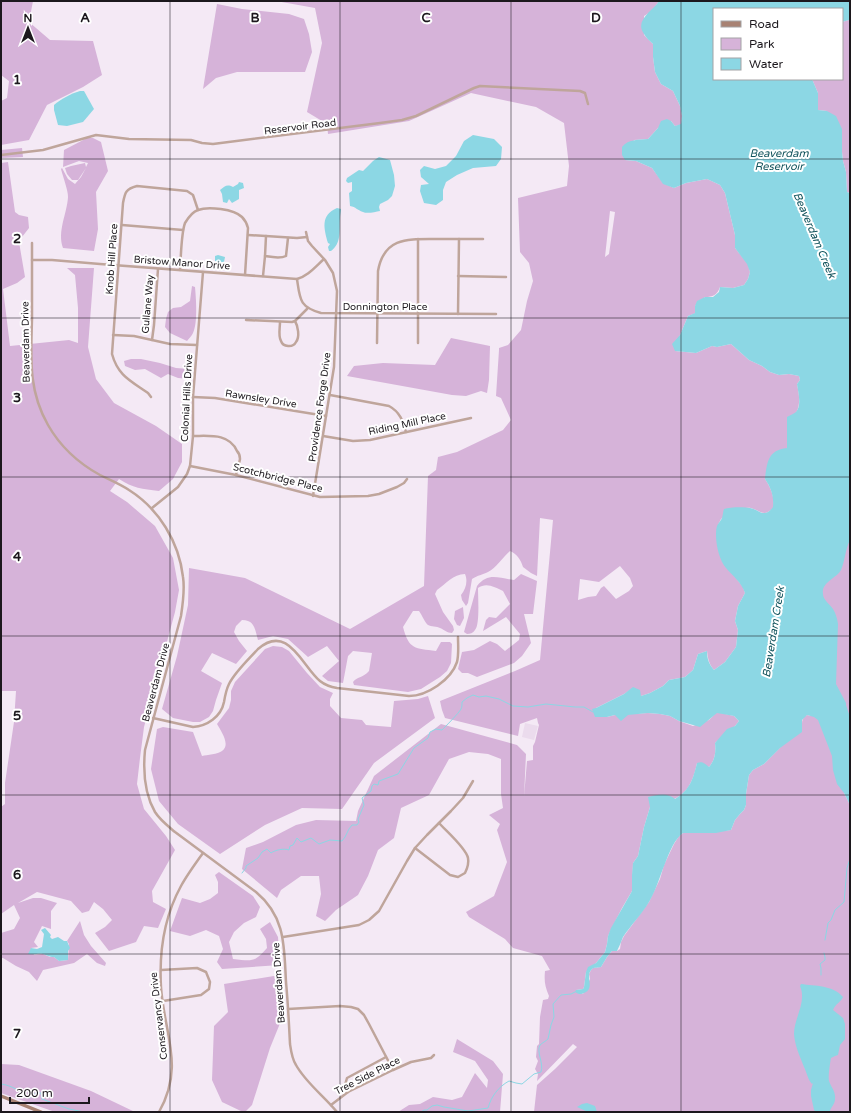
<svg xmlns="http://www.w3.org/2000/svg" width="851" height="1113" viewBox="0 0 851 1113" font-family="'Varela Round',sans-serif">
<rect width="100%" height="100%" fill="#f4e9f5"/>
<polygon fill="#ebdbed" points="525,723 538,726 534,740 522,737"/>
<g fill="#d6b3d9" fill-rule="evenodd">
<polygon points="1,1 33,1 29,22 50,40 93,41 102,75 83,87 47,105 29,140 1,145 1,101 7,98 9,81 1,75"/>
<path d="M 276,1 L 659,1 L 652,11 L 644,16 L 644,35 L 653,44 L 653,57 L 655,72 L 661,84 L 673,91 L 680,106 L 682,116 L 681,125 L 675,126 L 671,121 L 658,128 L 648,139 L 634,140 L 625,160 L 636,161 L 652,168 L 663,183 L 674,188 L 686,183 L 707,179 L 720,185 L 725,193 L 735,235 L 735,248 L 748,264 L 750,272 L 748,279 L 744,285 L 733,288 L 720,287 C 717,295 713,297 705,297 L 695,306 L 696,313 L 688,316 L 680,335 L 675,351 L 696,353 L 712,346 L 717,347 L 731,344 L 749,360 L 762,366 L 770,372 L 779,375 L 789,374 L 799,376 L 800,380 L 797,384 C 799,394 801,404 796,413 L 787,448 L 765,479 C 771,488 774,496 774,507 C 764,518 761,511 751,508 C 743,506 726,514 721,519 C 720,521 719,523 718,525 L 736,578 L 743,587 L 745,593 L 738,606 L 735,621 L 738,630 L 736,647 L 725,662 L 714,670 C 709,664 708,659 707,651 L 698,654 L 693,670 L 685,677 L 669,680 L 663,686 L 650,693 L 641,696 L 633,688 L 624,694 L 596,708 L 607,717 L 615,715 L 648,713 L 660,714 L 670,716 L 679,721 L 693,726 L 709,720 L 717,712 L 734,716 L 739,721 L 735,726 L 715,743 C 716,752 715,760 709,767 L 697,763 C 694,777 689,793 674,799 C 667,802 658,804 650,807 L 644,827 L 638,856 L 633,863 L 632,891 L 622,908 L 608,936 L 607,944 L 605,952 L 596,963 L 586,972 L 584,987 L 583,989 L 576,990 L 583,994 L 590,979 L 589,974 L 591,970 L 593,968 L 601,967 L 607,957 L 612,951 L 617,951 L 620,949 L 621,942 L 624,936 L 649,902 L 660,879 L 664,865 L 674,844 L 679,836 L 683,833 L 703,833 L 731,830 L 735,820 L 740,814 L 744,810 L 746,805 L 746,794 L 749,775 L 753,770 L 764,764 L 802,725 C 802,720 803,717 807,715 L 811,716 L 808,578 L 850,519 L 850,784 L 844,793 L 850,805 L 850,1112 L 534,1112 L 537,1085 L 555,1069 L 577,1047 L 573,1044 L 537,1081 L 538,1074 L 535,1069 L 538,1061 L 536,1057 L 537,1046 L 539,1044 L 540,1017 L 543,1000 L 548,999 L 549,996 C 545,987 544,981 545,971 L 550,970 L 542,956 L 513,948 L 505,939 L 469,917 L 466,912 L 494,896 L 507,862 L 497,830 L 500,824 L 489,815 L 503,808 L 501,794 L 501,759 L 488,754 L 469,752 L 449,759 L 429,795 L 401,808 L 394,838 L 378,850 L 368,876 L 358,895 L 336,910 L 325,921 L 316,916 L 321,894 L 319,876 L 301,876 L 281,890 L 277,898 L 242,869 L 246,848 L 263,842 L 296,825 L 316,820 L 356,821 L 358,811 L 374,776 L 441,724 L 517,745 L 526,754 L 524,797 L 527,761 L 533,760 L 533,746 L 535,742 L 539,725 L 538,723 L 537,718 L 520,724 L 518,736 L 445,718 L 442,710 L 440,701 L 515,671 L 540,660 L 553,520 L 540,518 L 537,576 L 531,573 L 523,567 C 521,560 517,554 510,551 C 503,557 496,568 488,572 C 482,575 478,575 472,579 L 468,603 L 466,606 L 462,600 L 461,595 C 466,589 468,581 465,574 C 453,574 446,584 437,590 L 435,594 L 443,612 L 453,626 L 454,630 L 452,633 C 447,633 445,630 440,628 C 437,626 431,627 428,625 C 425,623 422,615 419,611 L 413,611 L 403,627 C 409,650 415,648 436,651 L 441,642 L 450,642 L 452,644 L 451,663 L 447,671 L 440,677 L 421,689 L 408,692 L 354,685 L 353,682 C 358,676 363,678 369,671 L 372,653 L 353,651 L 348,656 L 343,683 L 328,681 L 322,676 L 339,661 L 327,646 L 308,657 L 288,639 L 273,636 L 258,640 C 255,630 255,620 242,620 L 236,626 L 234,632 L 239,641 L 247,651 L 236,664 L 212,653 L 201,671 L 222,683 L 216,700 L 213,711 L 209,717 L 200,722 L 193,722 L 173,718 L 162,709 L 177,656 L 188,605 L 189,568 L 245,578 L 350,629 L 424,586 L 428,476 L 436,470 L 438,457 L 457,452 L 503,430 L 511,420 L 501,398 L 496,396 L 499,350 L 499,348 L 508,345 L 521,330 L 527,301 L 533,281 L 529,263 L 520,252 L 518,198 L 567,186 L 569,166 L 564,123 L 536,107 L 471,93 L 409,121 L 328,134 L 327,124 L 307,112 L 322,43 L 315,8 ZM 610,211 L 615,212 L 609,254 L 605,257 ZM 620,566 L 630,578 L 633,586 L 629,591 L 616,599 L 604,586 L 601,588 L 596,596 L 588,597 L 578,600 L 580,579 L 599,582 Z"/>
<polygon points="217,4 242,9 289,14 304,19 309,34 312,52 305,72 237,72 216,78 203,89"/>
<polygon points="849,20 850,21 850,193 847,192 846,172 843,161 842,152 827,111 818,110 818,93 812,79 842,79 842,22"/>
<path d="M 87,138 L 93,138 L 101,142 L 108,171 L 96,192 L 98,229 L 94,251 L 63,248 C 57,231 67,214 68,197 C 68,190 63,177 61,169 L 62,168 L 68,179 L 75,184 L 81,177 L 86,168 L 78,180 L 72,180 L 67,174 L 65,168 L 71,166 L 85,163 L 86,167 L 88,163 L 79,161 L 63,167 L 64,150 Z"/>
<polygon points="22,148 23,157 1,158 1,150"/>
<path d="M 8,162 L 15,212 L 19,215 L 28,217 L 29,228 L 22,237 L 19,242 L 25,277 L 17,283 L 3,289 L 10,346 L 69,340 L 78,343 L 78,308 L 75,275 L 67,268 L 94,268 L 88,347 L 96,379 L 114,403 L 156,426 L 182,444 L 182,462 L 173,479 L 159,491 C 142,489 133,488 119,479 L 110,491 L 127,502 L 155,526 L 173,558 L 179,590 L 175,612 L 144,727 L 140,758 L 137,784 L 144,809 L 166,836 L 175,850 L 152,891 L 153,902 L 166,909 L 158,928 L 144,926 L 136,942 L 109,951 L 95,933 L 105,927 L 112,920 L 103,909 L 94,902 L 89,911 L 82,913 L 71,901 L 37,892 L 18,903 L 33,898 L 41,898 L 57,903 L 51,911 L 51,929 L 42,926 L 34,942 L 38,947 L 31,948 L 34,955 L 43,954 L 50,957 L 54,957 L 59,961 L 68,960 L 69,944 L 67,941 L 80,921 L 84,935 L 91,946 L 106,963 L 105,966 L 97,963 L 87,954 L 74,963 L 43,970 L 37,981 L 29,972 L 16,966 L 3,958 L 1,958 L 1,933 L 14,929 L 20,918 L 14,905 L 1,914 L 1,807 L 5,804 L 5,783 L 14,722 L 16,691 L 1,691 L 1,163 Z"/>
<path d="M 192,286 L 195,287 C 196,298 198,323 193,333 C 192,336 189,338 187,341 L 170,333 L 165,327 L 166,319 L 168,312 L 173,308 L 181,307 L 190,301 Z"/>
<polygon points="451,338 490,346 489,380 487,393 481,391 466,396 452,395 347,376 354,366 383,363 435,365"/>
<polygon points="131,359 141,359 160,363 176,368 189,369 189,379 178,378 168,374 161,378 145,369 135,370 125,366 124,361"/>
<path d="M 521,574 L 537,581 L 533,614 L 524,614 L 531,643 L 522,656 L 514,663 L 477,677 L 468,673 L 462,673 L 458,669 L 462,652 L 474,650 L 490,641 L 497,644 L 505,651 L 519,640 L 520,634 L 506,617 L 483,631 L 486,620 L 489,617 L 496,618 L 510,604 L 503,591 C 495,587 486,582 478,588 C 478,597 480,625 475,630 C 473,633 470,634 467,634 L 464,632 L 477,586 C 488,572 498,578 514,580 Z"/>
<polygon points="463,607 464,618 460,626 457,625 454,619 455,611"/>
<path d="M 273,646 L 282,647 L 289,651 L 307,673 L 320,687 L 333,693 L 330,699 L 330,706 L 341,718 L 362,720 L 366,725 L 391,727 L 394,701 L 418,699 L 428,696 L 435,718 L 374,763 L 342,809 L 302,808 L 265,825 L 220,854 L 178,824 L 159,801 L 151,769 L 157,729 L 163,727 L 193,732 L 202,756 C 207,755 218,754 222,751 C 231,745 221,731 217,724 L 229,708 L 231,700 L 231,691 L 235,682 L 265,649 Z"/>
<path d="M 219,872 L 253,896 L 260,907 L 256,917 L 244,923 L 234,932 L 229,942 L 233,959 C 252,961 254,963 267,948 L 266,939 L 260,929 L 270,922 L 278,937 L 280,965 L 222,969 L 217,962 L 223,949 L 219,936 L 206,930 L 190,936 L 170,931 L 182,898 L 200,903 L 210,899 L 218,893 L 218,882 L 215,875 Z"/>
<polygon points="280,975 283,1016 270,1048 252,1105 245,1112 243,1112 222,1102 212,1080 214,1026 228,1012 224,984"/>
<polygon points="457,1039 493,1061 503,1074 500,1112 398,1112 409,1105 420,1104 433,1097 452,1100 462,1097 475,1073 487,1088 488,1080 475,1061 453,1052"/>
<polygon points="1,1064 19,1065 91,1091 135,1112 55,1112 1,1093"/>
</g>
<g fill="#8cd7e4">
<path d="M 659,1 L 850,1 L 850,21 L 849,20 L 842,22 L 842,9 L 714,9 L 714,79 L 812,79 L 818,93 L 818,110 L 827,111 L 836,116 L 842,129 L 842,152 L 843,161 L 846,172 L 847,192 L 850,193 L 850,540 C 845,550 845,561 841,570 C 837,578 821,582 823,594 C 823,600 830,604 833,609 C 836,614 837,618 838,624 L 836,684 L 846,703 L 846,705 L 850,717 L 850,732 L 849,740 L 850,750 L 850,805 L 844,793 L 837,784 L 833,770 L 832,756 L 818,720 L 814,717 L 807,715 L 802,720 L 802,732 L 780,748 L 764,764 L 753,770 L 749,775 L 746,794 L 746,805 L 744,810 L 740,814 L 735,820 L 731,830 L 716,833 L 683,833 C 668,843 660,885 649,902 C 642,914 631,925 623,937 C 621,942 619,947 617,951 L 612,951 L 607,957 L 601,967 C 598,968 594,967 592,969 C 584,976 596,988 584,993 C 581,995 578,994 575,992 L 576,990 L 583,989 L 584,987 L 586,972 L 588,967 L 596,963 L 605,952 L 607,944 L 608,936 L 611,928 L 632,891 L 632,875 L 633,863 L 638,856 L 644,827 L 650,807 L 648,797 C 658,795 666,792 675,799 C 690,790 693,779 697,763 C 703,761 705,764 709,767 C 715,760 716,752 715,743 L 727,729 L 735,726 L 739,721 L 734,716 L 717,713 L 700,727 L 679,721 L 670,716 L 660,714 L 648,713 L 628,715 L 621,721 L 615,715 L 607,717 L 595,717 L 592,709 L 596,708 L 624,694 L 633,687 L 640,690 L 641,696 L 650,693 L 663,686 L 669,680 L 685,677 L 693,670 L 698,654 L 707,651 C 707,659 709,664 714,670 L 725,662 L 736,647 L 738,630 L 735,621 L 738,606 L 745,593 C 741,582 733,576 726,568 C 718,559 714,537 717,526 C 718,523 721,521 722,518 C 723,515 723,511 724,509 C 730,507 744,507 750,508 C 760,510 764,519 773,507 C 774,496 771,488 765,479 C 767,462 768,450 787,448 L 787,417 C 790,415 794,414 796,412 C 802,406 798,391 797,384 L 800,380 L 799,376 L 789,374 L 779,375 L 770,372 L 762,366 L 749,360 L 731,344 L 717,347 L 712,346 L 696,353 L 675,351 L 672,344 L 680,335 L 688,316 L 695,313 L 695,306 L 697,301 L 705,297 L 713,297 L 719,292 L 720,287 L 733,288 L 744,285 L 748,279 L 750,272 L 747,264 L 735,248 L 735,235 L 725,193 L 720,185 L 707,179 L 686,183 L 674,188 L 663,184 L 652,168 L 636,161 L 625,160 L 622,155 L 622,147 C 628,139 638,140 648,139 L 658,128 L 661,121 L 667,119 L 671,121 L 675,126 L 681,124 L 682,116 L 680,106 L 673,91 L 661,84 L 655,72 L 653,57 L 653,44 C 650,41 646,38 644,34 C 634,20 653,11 659,1 Z"/>
<path d="M 80,91 L 84,91 L 94,109 L 83,122 L 67,126 L 58,125 L 54,110 L 54,105 C 61,99 70,94 80,91 Z"/>
<polygon points="473,135 494,139 502,147 501,159 496,166 473,168 457,175 446,182 443,190 443,200 436,205 424,203 420,191 421,185 429,184 421,177 420,170 424,166 435,169 446,166 456,156 464,141"/>
<path d="M 379,157 L 390,160 L 394,175 L 395,186 L 392,196 L 388,200 L 380,204 L 379,207 L 380,211 C 375,212 367,214 363,212 C 357,210 356,207 350,206 L 349,193 L 352,191 L 352,182 L 348,183 L 346,181 L 347,178 L 359,170 L 363,171 L 373,161 Z"/>
<path d="M 239,182 L 243,183 L 244,188 L 239,190 L 239,199 L 232,203 L 229,199 L 227,203 L 223,202 L 222,194 L 220,190 C 225,186 227,184 233,187 L 238,184 Z"/>
<path d="M 337,208 L 341,209 C 341,212 340,215 340,218 C 339,230 342,243 331,251 L 329,251 L 328,247 L 330,244 L 328,243 C 324,229 320,215 337,208 Z"/>
<polygon points="218,255 225,257 224,262 219,263 215,261 215,256"/>
<path d="M 45,928 L 51,935 L 50,937 L 52,939 L 58,937 L 64,941 L 67,941 L 70,948 L 68,951 L 68,960 L 59,961 L 54,957 C 49,957 47,955 43,954 C 38,953 35,955 28,954 L 31,948 L 37,949 L 42,947 L 44,934 L 41,930 Z"/>
<path d="M 801,984 C 815,986 833,985 843,997 C 841,1002 835,1004 833,1010 L 843,1018 L 845,1024 L 845,1039 L 840,1045 L 838,1055 L 835,1056 L 831,1058 C 830,1063 828,1077 829,1081 C 831,1087 836,1092 835,1099 C 835,1104 831,1107 830,1111 L 830,1112 L 816,1112 L 814,1110 L 811,1096 L 811,1090 L 813,1083 L 812,1084 C 808,1080 807,1073 804,1067 C 800,1056 795,1047 794,1034 C 794,1018 807,1002 800,986 Z"/>
<polygon points="587,1103 595,1106 597,1112 588,1112 577,1107 582,1104"/>
</g>
<g fill="none" stroke-linecap="round" stroke-linejoin="round">
<g stroke="#8cd7e4" stroke-width="1">
<path d="M 242,873 L 246,868 L 246,866 L 258,858 L 262,852 L 267,849 L 271,853 C 275,850 284,848 289,850 L 290,846 L 293,845 L 297,838 L 301,842 L 311,838 L 319,844 L 330,840 L 342,841 C 347,836 347,830 352,825 L 357,825 L 359,822 L 358,819 L 364,805 L 362,798 L 371,791 L 372,786 L 374,784 L 378,785 L 379,781 L 398,774 L 414,748 L 428,738 L 430,732 L 436,729 L 442,730 C 445,727 459,713 461,709 C 462,707 462,705 462,702 L 467,698 L 473,695 L 479,697 L 486,696 L 499,699 L 513,706 L 528,707 L 546,704 L 575,707 L 584,707 L 593,712"/>
<polyline points="825,940 828,923 831,920 835,910 844,902 847,868 850,859"/>
<polyline points="821,975 821,968 820,964 825,960 825,957 824,953"/>
<path d="M 1,1084 C 11,1085 22,1092 29,1098 L 32,1096 L 36,1093 L 41,1093 L 42,1099 L 69,1109 L 84,1112"/>
<path d="M 421,1112 L 424,1110 L 427,1110 L 432,1106 L 437,1105 L 444,1107 L 468,1111 L 488,1108 C 491,1097 498,1087 509,1081 L 516,1083 L 522,1084 L 534,1074 L 541,1072 C 544,1063 536,1052 540,1045 C 542,1043 546,1041 548,1039 L 551,1025 L 554,1017 L 553,1004 L 561,995 L 571,994 L 575,992"/>
</g>
<g stroke="#bfa59b" stroke-width="2.5">
<polyline points="1,155 43,150 96,135 129,139 191,140 202,143 213,144 380,123 402,120 416,116 474,88 480,86 580,91 585,93 588,104"/>
<polyline points="122,225 183,230"/>
<polyline points="306,232 308,241 312,246 325,260 333,273 337,291 334,367 313,496"/>
<polyline points="248,235 297,238 307,237"/>
<path d="M 266,236 L 265,256 C 271,257 280,259 286,256 L 288,238"/>
<path d="M 32,243 C 32,268 32,294 32,319 C 31,358 28,390 48,425 C 60,446 78,463 100,475 C 110,480 120,484 129,490 C 159,509 179,542 183,577 C 185,590 183,603 181,616 L 145,750 C 143,771 144,793 155,812 C 160,820 168,826 175,832 L 256,892 C 286,917 284,947 286,982 C 288,1003 289,1024 290,1044 C 291,1051 292,1059 296,1065 C 306,1083 324,1096 337,1112"/>
<path d="M 32,260 L 52,260 L 100,264 L 297,279 C 308,276 315,267 324,259"/>
<path d="M 180,270 C 181,258 181,234 185,223 C 188,218 192,212 198,210 C 208,206 234,209 242,217 C 245,220 247,224 248,228 L 245,275"/>
<polyline points="263,276 265,256"/>
<polyline points="458,276 506,277"/>
<path d="M 297,279 C 300,299 299,307 321,313 L 496,314"/>
<polyline points="458,314 459,239"/>
<polyline points="246,320 292,322 295,321 307,309"/>
<path d="M 280,322 C 280,328 278,336 281,341 C 283,347 293,348 296,342 C 300,337 298,326 295,321"/>
<polyline points="113,335 134,336 170,344 197,345"/>
<polyline points="152,340 154,325 158,269"/>
<path d="M 377,343 L 378,271 C 384,237 408,239 436,239 C 452,239 467,239 483,239"/>
<polyline points="418,343 418,239"/>
<path d="M 330,395 L 389,406 C 400,412 403,421 406,432"/>
<path d="M 151,397 L 148,393 C 131,381 118,376 112,354 L 123,203 C 125,192 126,189 137,186 L 187,191 L 193,195 L 198,210"/>
<polyline points="193,397 215,398 326,416"/>
<path d="M 193,436 C 209,436 229,433 237,451 C 239,453 240,456 240,459 C 239,465 237,470 236,475"/>
<polyline points="323,436 353,441 370,440 471,418"/>
<polyline points="190,466 236,475 320,497 368,496 379,494 397,487 404,483 407,479"/>
<polyline points="152,508 178,487 187,474 190,466 193,436 193,397 203,272"/>
<path d="M 153,718 L 193,727 C 207,726 221,717 224,702 C 225,696 226,690 229,684 C 235,672 249,659 258,649 C 288,623 302,666 320,681 C 325,685 330,687 337,688 L 409,696 C 427,696 451,680 457,662 C 459,654 458,645 458,637"/>
<path d="M 415,848 L 450,875 L 458,877 L 465,873 C 467,869 469,863 468,858 C 466,848 446,831 439,823"/>
<polyline points="283,937 359,925 369,920 379,911 407,861 415,848 427,835 451,811 463,798 473,781"/>
<polyline points="161,970 197,968 206,972 210,982 209,989 201,995 163,1001"/>
<polyline points="288,1009 340,1006 351,1007 358,1009 364,1015 369,1024 393,1070"/>
<polyline points="348,1092 345,1085 347,1078 386,1057"/>
<polyline points="331,1105 348,1092 393,1070 411,1062 431,1058 434,1055"/>
<path d="M 159,1112 C 185,1066 164,1034 161,987 C 159,952 164,917 181,886 C 187,875 195,864 203,853"/>
</g>
<polyline stroke="#a88273" stroke-width="3.5" points="1,1096 41,1112"/>
</g>
<path fill="none" stroke="#1c181d" stroke-width="1" stroke-opacity="0.55" d="M 170,1 L 170,1112M 340,1 L 340,1112M 511,1 L 511,1112M 681,1 L 681,1112M 1,159 L 850,159M 1,318 L 850,318M 1,477 L 850,477M 1,636 L 850,636M 1,795 L 850,795M 1,954 L 850,954"/>
<g text-anchor="middle" stroke-width="4" stroke-linejoin="round" paint-order="stroke">
<g font-size="10" fill="#1c181d" stroke="#fff">
<text transform="translate(300 126) rotate(-7)" y="4">Reservoir Road</text>
<text transform="translate(111 259) rotate(-86)" y="4">Knob Hill Place</text>
<text transform="translate(182 262) rotate(4)" y="4">Bristow Manor Drive</text>
<text transform="translate(147 304) rotate(-85)" y="4">Gullane Way</text>
<text x="385" y="310">Donnington Place</text>
<text transform="translate(25 342) rotate(-91)" y="4">Beaverdam Drive</text>
<text transform="translate(186 398) rotate(-87)" y="4">Colonial Hills Drive</text>
<text transform="translate(261 398) rotate(9)" y="4">Rawnsley Drive</text>
<text transform="translate(319 407) rotate(-82)" y="4">Providence Forge Drive</text>
<text transform="translate(407 423) rotate(-12)" y="4">Riding Mill Place</text>
<text transform="translate(278 477) rotate(14)" y="4">Scotchbridge Place</text>
<text transform="translate(155 682) rotate(-75)" y="4">Beaverdam Drive</text>
<text transform="translate(278 983) rotate(-94)" y="4">Beaverdam Drive</text>
<text transform="translate(158 1016) rotate(-97)" y="4">Conservancy Drive</text>
<text transform="translate(367 1075) rotate(-27)" y="4">Tree Side Place</text>
</g>
<g font-size="11" font-style="italic" fill="#11535c" stroke="#fff">
<text x="779" y="157">Beaverdam<tspan x="779" dy="13">Reservoir</tspan></text>
<text transform="translate(815 235) rotate(67)" y="4">Beaverdam Creek</text>
<text transform="translate(773 632) rotate(-81)" y="4">Beaverdam Creek</text>
</g>
</g>
<g font-size="13" text-anchor="middle" font-weight="bold" fill="#1c181d" stroke="#fff" stroke-width="4" stroke-linejoin="round" paint-order="stroke">
<text x="85" y="22">A</text>
<text x="255" y="22">B</text>
<text x="426" y="22">C</text>
<text x="596" y="22">D</text>
<text x="17" y="84">1</text>
<text x="17" y="243">2</text>
<text x="17" y="402">3</text>
<text x="17" y="561">4</text>
<text x="17" y="720">5</text>
<text x="17" y="879">6</text>
<text x="17" y="1038">7</text>
</g>
<rect width="851" height="1113" fill="none" stroke="#1c181d" stroke-width="4"/>
<rect x="713" y="8" width="130" height="72" fill="#ffffff" stroke="#a4a3a5"/>
<rect x="721" y="21" width="20" height="6" fill="#a88273" stroke="#a4a3a5"/>
<text x="749" y="28" font-size="12" fill="#1c181d">Road</text>
<rect x="721" y="38" width="20" height="12" fill="#d6b3d9" stroke="#a4a3a5"/>
<text x="749" y="48" font-size="12" fill="#1c181d">Park</text>
<rect x="721" y="58" width="20" height="12" fill="#8cd7e4" stroke="#a4a3a5"/>
<text x="749" y="68" font-size="12" fill="#1c181d">Water</text>
<g transform="translate(28 28)" stroke="#ffffff" stroke-width="3" paint-order="stroke">
<path d="M0-3L7 15L0 10L-7 15Z" fill="#1c181d"/>
<text y="-6" font-size="11" font-weight="bold" text-anchor="middle" fill="#1c181d">N</text>
</g>
<path d="M10 1097v6h79v-6" fill="none" stroke="#1c181d" stroke-width="2"/>
<text x="16" y="1097" font-size="12" fill="#1c181d" stroke="#ffffff" stroke-width="3" paint-order="stroke">200 m</text>
</svg>
